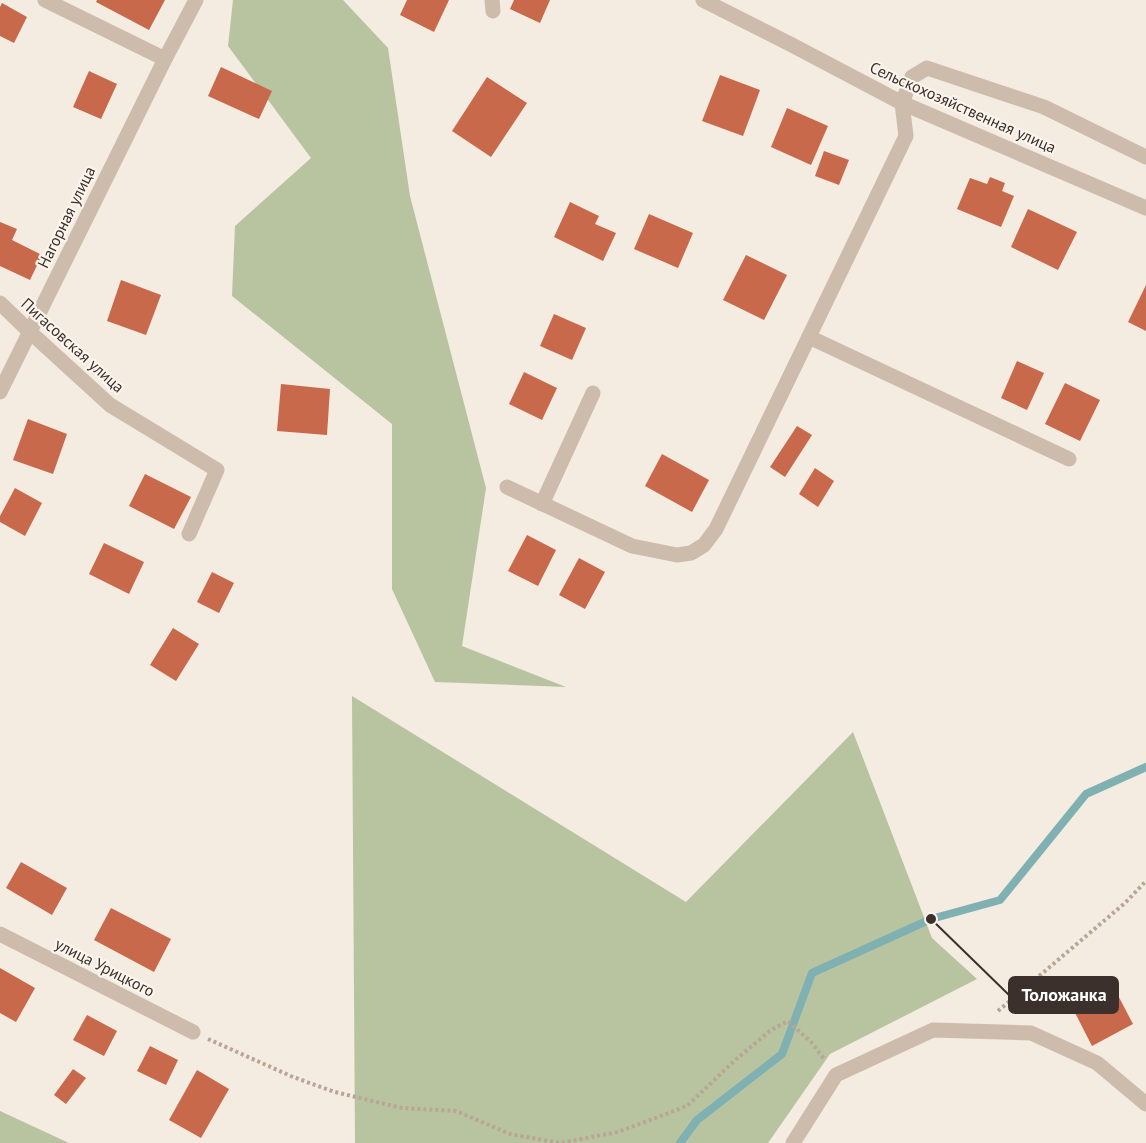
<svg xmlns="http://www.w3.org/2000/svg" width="1146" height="1143" viewBox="0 0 1146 1143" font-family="'PT Sans',sans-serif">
<rect width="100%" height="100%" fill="#f4ebe1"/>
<g fill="#b8c4a0">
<polygon points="233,0 343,0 388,48 410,196 486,488 462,646 566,687 435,682 392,589 392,424 232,296 235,226 311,158 228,46"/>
<polygon points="352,696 686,902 853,732 932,938 977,979 830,1054 768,1143 355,1143"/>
<polygon points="0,1111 69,1143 0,1143"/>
</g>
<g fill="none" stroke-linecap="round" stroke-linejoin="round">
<polyline stroke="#7fb0b2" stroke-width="8" points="680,1143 697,1120 782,1054 812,973 931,919 1000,900 1086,794 1146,767"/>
</g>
<g fill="#c8694b">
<polygon points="97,0 165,0 149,30 96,2"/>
<polygon points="407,0 449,0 434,32 400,15"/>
<polygon points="514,0 550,0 540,23 510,9"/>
<polygon points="2,3 27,17 14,43 0,36 0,7"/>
<polygon points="221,67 272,91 259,119 208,96"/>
<polygon points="89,71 117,84 101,119 73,107"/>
<polygon points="720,75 760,90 743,136 702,121"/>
<polygon points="487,77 527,103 491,157 452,131"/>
<polygon points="787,108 828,126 811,165 771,147"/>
<polygon points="824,151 849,160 839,185 815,176"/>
<polygon points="990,177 1005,183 1002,191 1014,196 1001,227 957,209 970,178 987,184"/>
<polygon points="570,202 599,216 595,224 616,233 603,261 554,237"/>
<polygon points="1028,209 1077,232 1058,270 1011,247"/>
<polygon points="649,214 693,233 678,268 634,249"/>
<polygon points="0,222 17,229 12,240 42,255 30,280 0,266"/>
<polygon points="746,255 787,275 764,320 723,300"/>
<polygon points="121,280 161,295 146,335 107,321"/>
<polygon points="1146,285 1146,331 1128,322"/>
<polygon points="554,314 586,328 572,360 540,346"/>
<polygon points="1017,361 1044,373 1027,410 1001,398"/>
<polygon points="524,372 557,388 542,420 509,404"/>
<polygon points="1065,383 1100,400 1080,441 1045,424"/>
<polygon points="281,384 330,389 327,435 277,431"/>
<polygon points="28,419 67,434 53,474 13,460"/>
<polygon points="797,426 812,435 785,477 770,467"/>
<polygon points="662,454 709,480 692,512 645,486"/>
<polygon points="815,468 834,481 818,507 799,494"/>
<polygon points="145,474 191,497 174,529 129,506"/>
<polygon points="15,488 42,503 25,536 0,522 0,516"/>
<polygon points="527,535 556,550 538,586 508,571"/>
<polygon points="104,543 144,562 129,594 89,574"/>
<polygon points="579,558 605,572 585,609 559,595"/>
<polygon points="212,572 234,583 219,613 197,602"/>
<polygon points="173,628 199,644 176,681 150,665"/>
<polygon points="21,862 67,888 52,915 6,888"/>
<polygon points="111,908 171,939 154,972 94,940"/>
<polygon points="0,968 35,988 16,1022 0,1013"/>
<polygon points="1111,982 1133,1024 1092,1046 1070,1003"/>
<polygon points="87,1015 117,1031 104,1056 73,1040"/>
<polygon points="150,1046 178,1060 166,1085 137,1071"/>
<polygon points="73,1069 86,1078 66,1104 54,1095"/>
<polygon points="197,1070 229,1089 201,1138 169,1120"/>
</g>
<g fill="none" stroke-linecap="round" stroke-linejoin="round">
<g stroke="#b9a596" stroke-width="4" stroke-dasharray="3 3" stroke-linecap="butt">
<polyline points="998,1011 1125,903 1146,881"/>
<polyline points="208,1039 293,1077 335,1092 402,1108 456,1111 510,1134 560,1143 618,1132 687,1106 733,1062 771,1030 788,1021 811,1042 825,1060"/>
</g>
<g stroke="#cdbbac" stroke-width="15">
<polyline points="45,0 165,59"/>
<polyline points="492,0 493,11"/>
<polyline points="703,0 792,45 902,103 1146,208"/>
<polyline points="0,303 30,332 110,405 217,470 189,534"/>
<polyline points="809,337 1069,459"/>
<polyline points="0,392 165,59 196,0"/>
<polyline points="507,487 632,546 677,555 691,553 704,545 716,529 906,136 902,103 912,77 927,68 1044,107 1146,157"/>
<polyline points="542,504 593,393"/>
<polyline points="0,934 193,1032"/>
<polyline points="793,1143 836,1075 933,1030 1031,1033 1097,1063 1146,1104"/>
</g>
</g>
<g text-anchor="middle" stroke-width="4.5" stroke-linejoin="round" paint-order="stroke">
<g font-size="16" fill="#3b302b" stroke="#fbf5ee">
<text transform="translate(963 107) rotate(24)" y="6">Сельскохозяйственная улица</text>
<text transform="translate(66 217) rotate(-64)" y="6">Нагорная улица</text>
<text transform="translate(73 345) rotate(42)" y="6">Пигасовская улица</text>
<text transform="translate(105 967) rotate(27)" y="6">улица Урицкого</text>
</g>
</g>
<path fill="none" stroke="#3b302b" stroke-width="2" d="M931 919L1009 995"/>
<circle fill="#3b302b" stroke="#fbf5ee" stroke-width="2" cx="931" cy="919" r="6"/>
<rect fill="#3b302b" stroke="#3b302b" stroke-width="2" x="1009" y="977" width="109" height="36" rx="6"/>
<g font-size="18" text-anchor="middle" font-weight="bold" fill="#fff">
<text x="1064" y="1001">Толожанка</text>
</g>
</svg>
